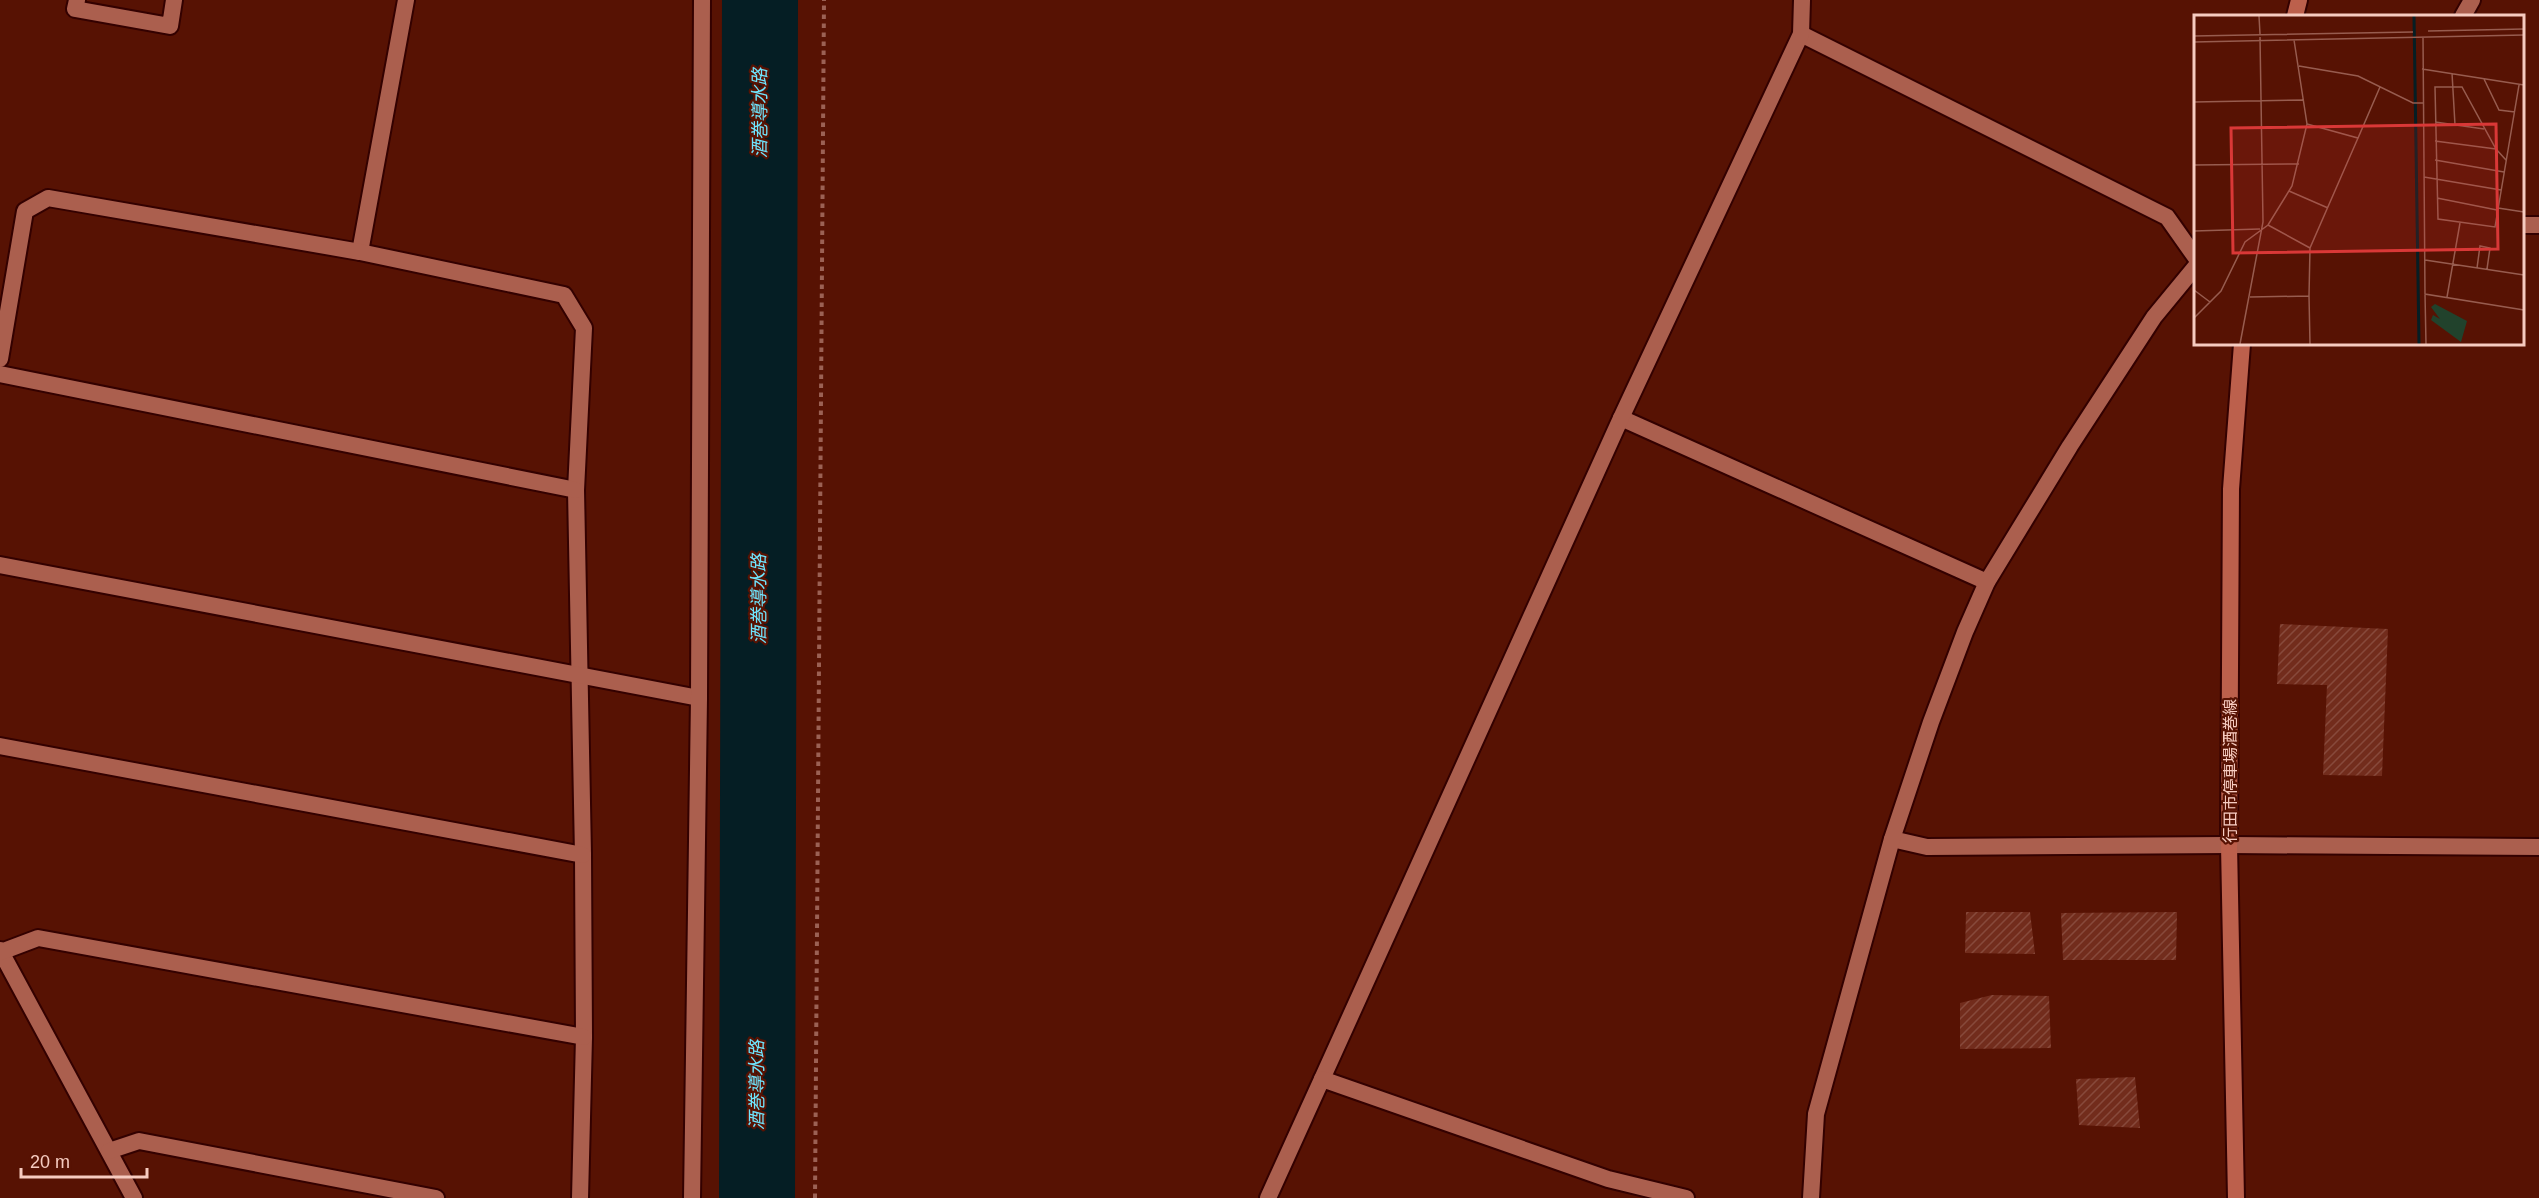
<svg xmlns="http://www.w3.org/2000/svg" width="2539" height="1198" viewBox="0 0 2539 1198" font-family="Arial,'Noto Sans JP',sans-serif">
<defs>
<pattern id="building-hatch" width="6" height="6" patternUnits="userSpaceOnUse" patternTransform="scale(1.5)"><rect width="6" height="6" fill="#722c1c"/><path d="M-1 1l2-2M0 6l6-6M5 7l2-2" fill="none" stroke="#87493b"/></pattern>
</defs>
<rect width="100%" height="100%" fill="#571203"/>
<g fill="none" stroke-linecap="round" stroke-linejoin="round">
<polyline stroke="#051e24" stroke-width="76" points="757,1198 760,0"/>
</g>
<g fill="url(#building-hatch)">
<polygon points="2280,624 2388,629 2382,776 2323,775 2327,685 2277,684"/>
<polygon points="1966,912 2030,912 2035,954 1965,953"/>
<polygon points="2177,912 2176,960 2063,960 2061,913"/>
<polygon points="1992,995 2049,996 2051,1048 1960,1049 1960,1003"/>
<polygon points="2135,1077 2140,1128 2079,1125 2076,1079"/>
</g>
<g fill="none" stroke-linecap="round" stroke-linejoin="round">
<g stroke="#330100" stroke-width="20">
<g id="minor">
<polyline points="77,0 75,9 170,26 174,0"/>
<polyline points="1801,34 2167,217 2196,258"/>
<polyline points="2522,225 2539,225"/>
<polyline points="360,252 406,0"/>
<polyline points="0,359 25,211 48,198 360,252 564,295 584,328 576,490 583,855 584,1037 580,1198"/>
<polyline points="0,374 576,490"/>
<polyline points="1621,418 1987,582"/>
<polyline points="0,565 699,698"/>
<polyline points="0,746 583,855"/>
<polyline points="1892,839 1927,847 2229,845 2539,847"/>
<polyline points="0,950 134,1198"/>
<polyline points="1,952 38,938 584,1037"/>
<polyline points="1322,1079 1621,418 1801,34 1802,0"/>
<polyline points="109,1151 139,1141 436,1198"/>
<polyline points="692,1198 699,698 702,0"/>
<polyline points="1268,1198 1322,1079 1608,1179 1686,1198"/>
</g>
</g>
<g stroke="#330100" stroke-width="20">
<g id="tertiary">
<polyline points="2463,16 2472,0"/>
<polyline points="1811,1198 1816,1114 1892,839 1931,722 1965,632 1987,582 2070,446 2154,317 2196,266"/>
</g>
</g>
<g stroke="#330100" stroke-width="20">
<g id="secondary">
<polyline points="2295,16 2299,0"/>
<polyline points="2236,1198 2229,845 2231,489 2242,344"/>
</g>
</g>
<polyline stroke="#9b6154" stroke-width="4" stroke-dasharray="4.5 4.5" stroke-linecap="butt" points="815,1198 824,0"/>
<use href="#minor" stroke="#ab5f4e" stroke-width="16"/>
<use href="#tertiary" stroke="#ab5f4e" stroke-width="16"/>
<use href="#secondary" stroke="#bc604c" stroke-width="16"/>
</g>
<g text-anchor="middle" stroke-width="4.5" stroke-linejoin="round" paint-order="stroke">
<g font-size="16" fill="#f6cbc0" stroke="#571203">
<text transform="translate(2230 771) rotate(-90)" y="6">行田市停車場酒巻線</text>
</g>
<g font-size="18" font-style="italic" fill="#6ee5fe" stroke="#571203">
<text transform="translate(760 113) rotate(-90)" y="6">酒巻導水路</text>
<text transform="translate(759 599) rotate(-90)" y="6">酒巻導水路</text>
<text transform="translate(757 1085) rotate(-90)" y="6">酒巻導水路</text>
</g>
</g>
<g transform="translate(2194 15)">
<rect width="330" height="330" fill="#571203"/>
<path d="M 241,289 L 273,306 L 267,327 L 237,305 L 239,300 L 246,304 L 237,292 Z" fill="#21422c"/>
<path fill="none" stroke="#051e24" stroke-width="3" d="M 220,1 L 225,329"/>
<path fill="none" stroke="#975c4f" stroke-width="1.5" d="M 65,1 L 66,19M 234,16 L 330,14M 0,21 L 219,17M 229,22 L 231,279 L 330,295M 0,27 L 330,20M 105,51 L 164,61 L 219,88 L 229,88M 228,54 L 330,70M 258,58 L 261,110M 290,64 L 305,95 L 321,97M 0,87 L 110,85M 241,107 L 290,114M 113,109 L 164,123 L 186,72M 241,126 L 302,134M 241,145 L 310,157M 312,145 L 302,134 L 268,72 L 241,72 L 244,204 L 301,212 L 325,70M 0,150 L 105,149M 230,162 L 307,175M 95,176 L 134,193M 243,183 L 303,195M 304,193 L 330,197M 74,210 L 116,233M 0,216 L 66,214M 231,245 L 330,260M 283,253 L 286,231 L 296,233 L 293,254M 0,275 L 16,287M 231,279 L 232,329M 115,281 L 116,233 L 164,123M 56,282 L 115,281 L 116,329M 253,282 L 266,208M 0,303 L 27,276 L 51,227 L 74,210 L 98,171 L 113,109 L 100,25M 46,329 L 69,207 L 66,22"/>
<path fill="#d93837" fill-opacity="0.15" stroke="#d93837" stroke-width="3" d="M 302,109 L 304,234 L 39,238 L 37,113 Z"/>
<rect width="330" height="330" fill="none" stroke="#f6cbc0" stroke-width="3"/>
</g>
<path d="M21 1168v9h126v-9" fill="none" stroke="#f6cbc0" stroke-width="3"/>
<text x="30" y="1168" font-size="18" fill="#f6cbc0" stroke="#571203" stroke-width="4.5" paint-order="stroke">20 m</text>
</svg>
